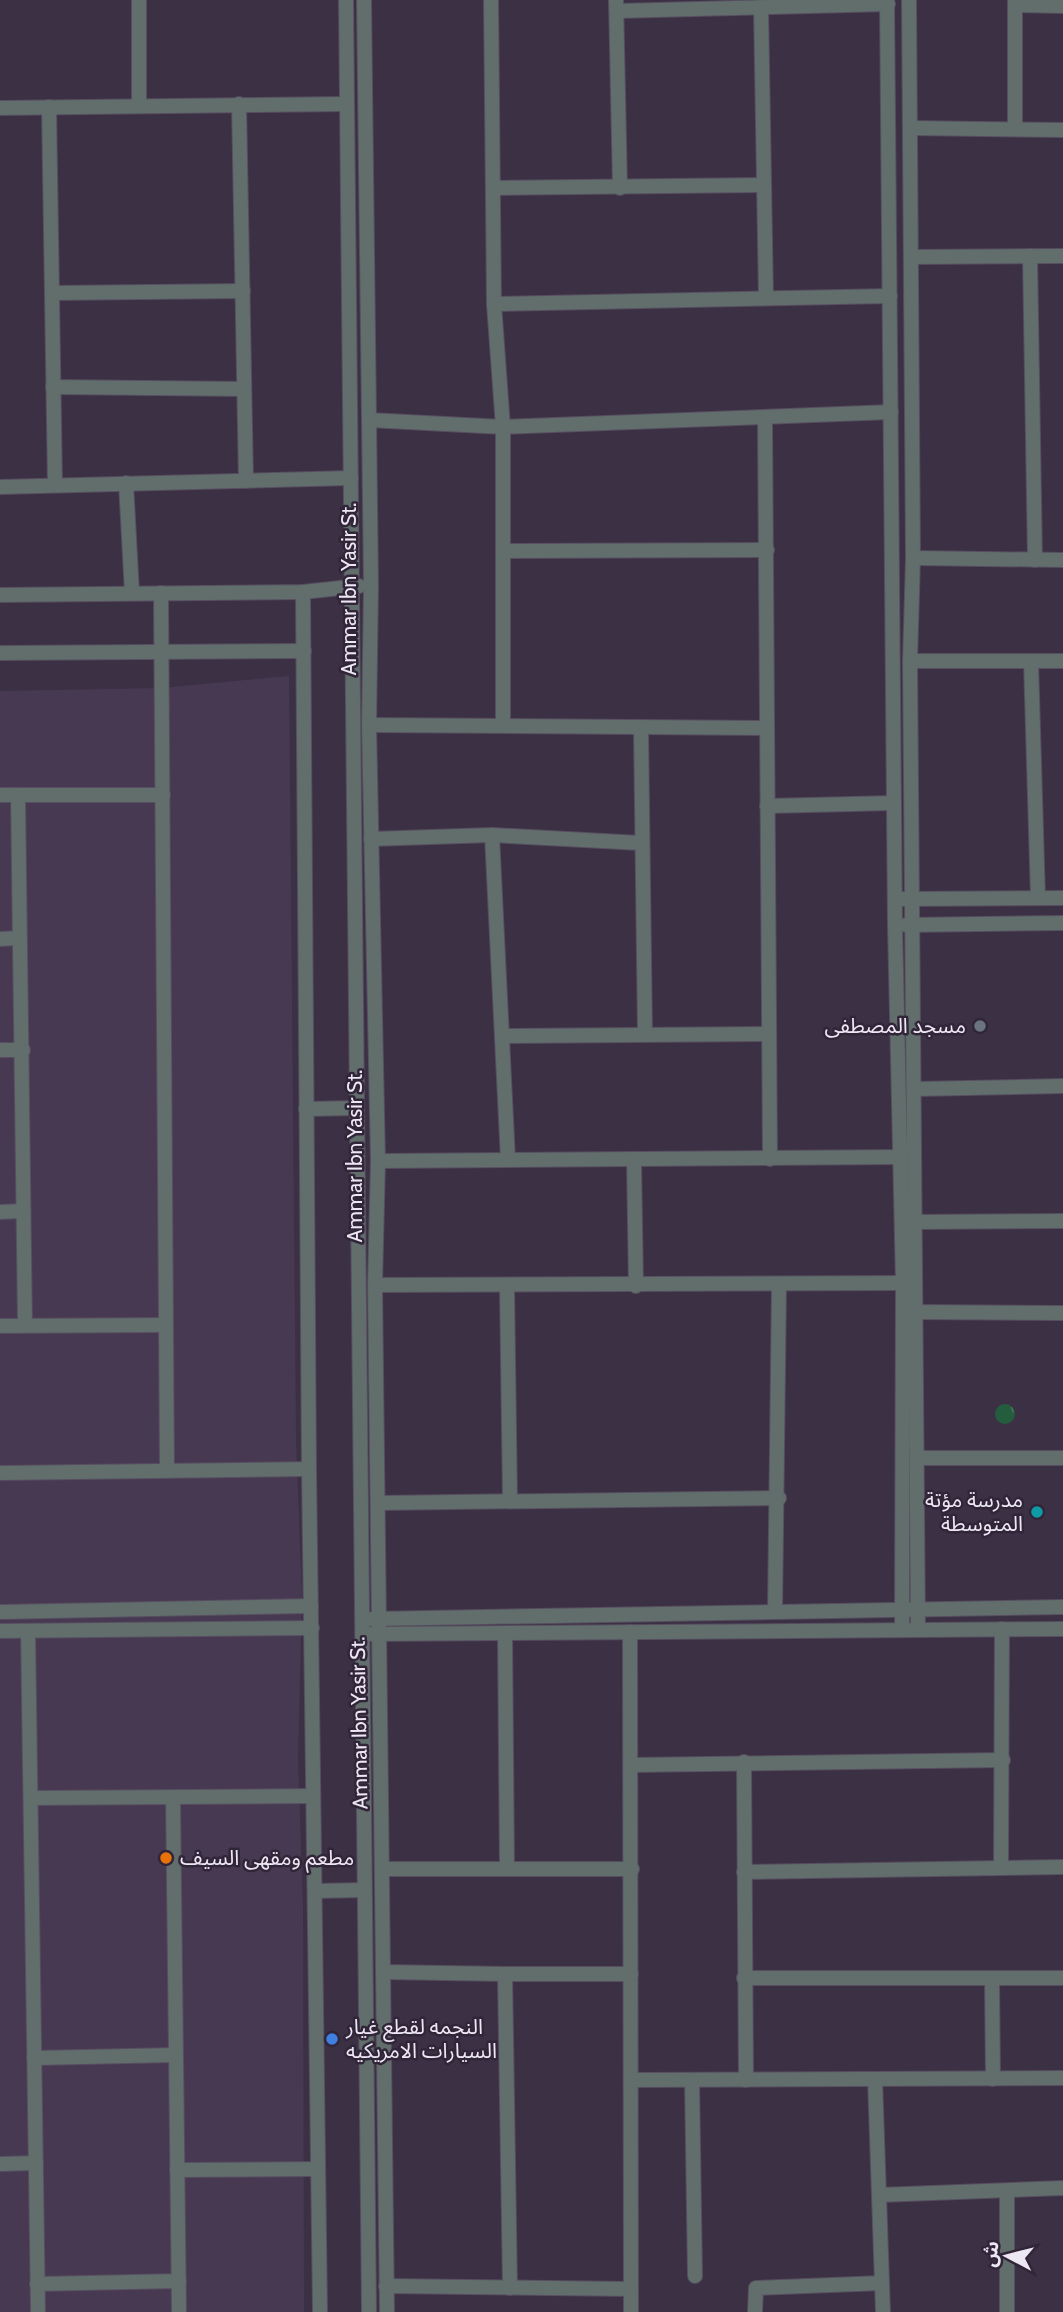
<svg xmlns="http://www.w3.org/2000/svg" width="1063" height="2312" viewBox="0 0 1063 2312" font-family="Cabin,'Noto Sans Arabic',sans-serif">
<defs>
<pattern id="park-tufts" width="24" height="20" patternUnits="userSpaceOnUse" patternTransform="scale(1.75)"><rect width="24" height="20" fill="#235d3e"/><path d="M3 7l-1-3M5 7V3M7 7l1-3M15 17l-1-3M17 17v-4M19 17l1-3" fill="none" stroke="#43745a"/></pattern>
</defs>
<rect width="100%" height="100%" fill="#3b3044"/>
<polygon fill="#473952" points="289,676 296,1439 302,1597 298,1759 303,1906 304,2312 0,2312 0,691 161,688"/>
<circle fill="url(#park-tufts)" cx="1005" cy="1414" r="10"/>
<g fill="none" stroke-linecap="round" stroke-linejoin="round">
<g stroke="#574d60" stroke-width="16">
<g id="minor">
<polyline points="139,0 139,106"/>
<polyline points="346,0 369,2312"/>
<polyline points="364,0 371,586 369,725 378,1161 375,1285 387,2312"/>
<polyline points="491,0 494,304 503,427 503,725"/>
<polyline points="616,0 620,188"/>
<polyline points="887,0 895,925 903,1283 902,1630"/>
<polyline points="909,0 913,558 910,661 918,1630"/>
<polyline points="1015,0 1015,129"/>
<polyline points="1015,5 1063,6"/>
<polyline points="761,7 766,298"/>
<polyline points="617,11 888,4"/>
<polyline points="239,104 246,481"/>
<polyline points="49,107 55,485"/>
<polyline points="0,108 347,104"/>
<polyline points="910,128 1063,130"/>
<polyline points="493,188 763,185"/>
<polyline points="1030,256 1035,560"/>
<polyline points="911,257 1063,256"/>
<polyline points="52,293 243,291"/>
<polyline points="494,304 890,296"/>
<polyline points="53,387 244,389"/>
<polyline points="765,419 770,1159"/>
<polyline points="369,420 503,427 891,412"/>
<polyline points="126,483 132,593"/>
<polyline points="0,487 351,478"/>
<polyline points="504,551 767,550"/>
<polyline points="913,558 1063,560"/>
<polyline points="303,592 309,1469 320,2312"/>
<polyline points="161,593 167,1471"/>
<polyline points="0,595 303,592 359,586"/>
<polyline points="0,653 304,651"/>
<polyline points="910,661 1063,661"/>
<polyline points="1031,662 1038,898"/>
<polyline points="369,725 766,728"/>
<polyline points="641,729 645,1034"/>
<polyline points="0,795 163,795"/>
<polyline points="18,795 25,1325"/>
<polyline points="767,806 894,803"/>
<polyline points="492,835 508,1160"/>
<polyline points="371,839 492,835 640,843"/>
<polyline points="903,899 1063,898"/>
<polyline points="906,925 1063,923"/>
<polyline points="0,939 20,938"/>
<polyline points="504,1036 769,1034"/>
<polyline points="0,1050 23,1050"/>
<polyline points="915,1089 1063,1086"/>
<polyline points="306,1109 357,1108"/>
<polyline points="634,1160 636,1286"/>
<polyline points="378,1161 901,1157"/>
<polyline points="0,1212 22,1211"/>
<polyline points="916,1222 1063,1221"/>
<polyline points="375,1285 903,1283"/>
<polyline points="507,1287 510,1500"/>
<polyline points="916,1312 1063,1313"/>
<polyline points="0,1326 165,1325"/>
<polyline points="917,1458 1063,1458"/>
<polyline points="0,1473 309,1469"/>
<polyline points="378,1503 779,1498"/>
<polyline points="0,1612 311,1606"/>
<polyline points="775,1612 779,1285"/>
<polyline points="371,1619 1063,1607"/>
<polyline points="0,1631 312,1628"/>
<polyline points="28,1631 38,2312"/>
<polyline points="630,1632 631,2312"/>
<polyline points="505,1633 507,1869"/>
<polyline points="370,1634 1063,1629"/>
<polyline points="744,1762 746,2080"/>
<polyline points="631,1765 1003,1760"/>
<polyline points="173,1797 179,2312"/>
<polyline points="31,1798 313,1796"/>
<polyline points="1001,1868 1002,1629"/>
<polyline points="382,1869 632,1869"/>
<polyline points="744,1872 1063,1867"/>
<polyline points="315,1891 364,1890"/>
<polyline points="383,1972 505,1974 510,2288"/>
<polyline points="505,1974 631,1974"/>
<polyline points="744,1978 1063,1978"/>
<polyline points="992,1978 993,2079"/>
<polyline points="34,2058 176,2055"/>
<polyline points="875,2079 883,2312"/>
<polyline points="632,2080 1063,2078"/>
<polyline points="692,2080 695,2276"/>
<polyline points="0,2164 36,2163"/>
<polyline points="177,2170 318,2169"/>
<polyline points="1007,2191 1007,2312"/>
<polyline points="879,2195 1063,2188"/>
<polyline points="37,2284 179,2281"/>
<polyline points="386,2286 631,2289"/>
<polyline points="755,2312 756,2288 882,2283"/>
</g>
</g>
<use href="#minor" stroke="#616e6c" stroke-width="14"/>
</g>
<circle fill="#6b7280" stroke="#312639" stroke-width="2.5" cx="980" cy="1026" r="7"/>
<circle fill="#0f9aa8" stroke="#312639" stroke-width="2.5" cx="1037" cy="1512" r="7"/>
<circle fill="#e8710a" stroke="#312639" stroke-width="2.5" cx="166" cy="1858" r="7"/>
<circle fill="#3f7fe0" stroke="#312639" stroke-width="2.5" cx="332" cy="2039" r="7"/>
<g text-anchor="middle" stroke-width="5" stroke-linejoin="round" paint-order="stroke">
<g font-size="21" fill="#ede6f3" stroke="#312639">
<text transform="translate(349 589) rotate(-90)" y="7">Ammar Ibn Yasir St.</text>
<text transform="translate(355 1156) rotate(-90)" y="7">Ammar Ibn Yasir St.</text>
<text transform="translate(359 1723) rotate(-91)" y="7">Ammar Ibn Yasir St.</text>
</g>
<g font-size="21" fill="#ede6f3" stroke="#312639" text-anchor="end">
<text x="966" y="1033">مسجد المصطفى</text>
<text x="1023" y="1507">مدرسة مؤتة<tspan x="1023" dy="24">المتوسطة</tspan></text>
<text x="180" y="1865" text-anchor="start">مطعم ومقهى السيف</text>
<text x="346" y="2034" text-anchor="start">النجمه لقطع غيار<tspan x="346" dy="24">السيارات الامريكيه</tspan></text>
</g>
</g>
<g transform="translate(1007 2256) rotate(277)" stroke="#312639" stroke-width="5" paint-order="stroke">
<path d="M0-5L12 26L0 18L-12 26Z" fill="#ede6f3"/>
<text y="-10" font-size="19" font-weight="bold" text-anchor="middle" fill="#ede6f3">ش</text>
</g>
</svg>
